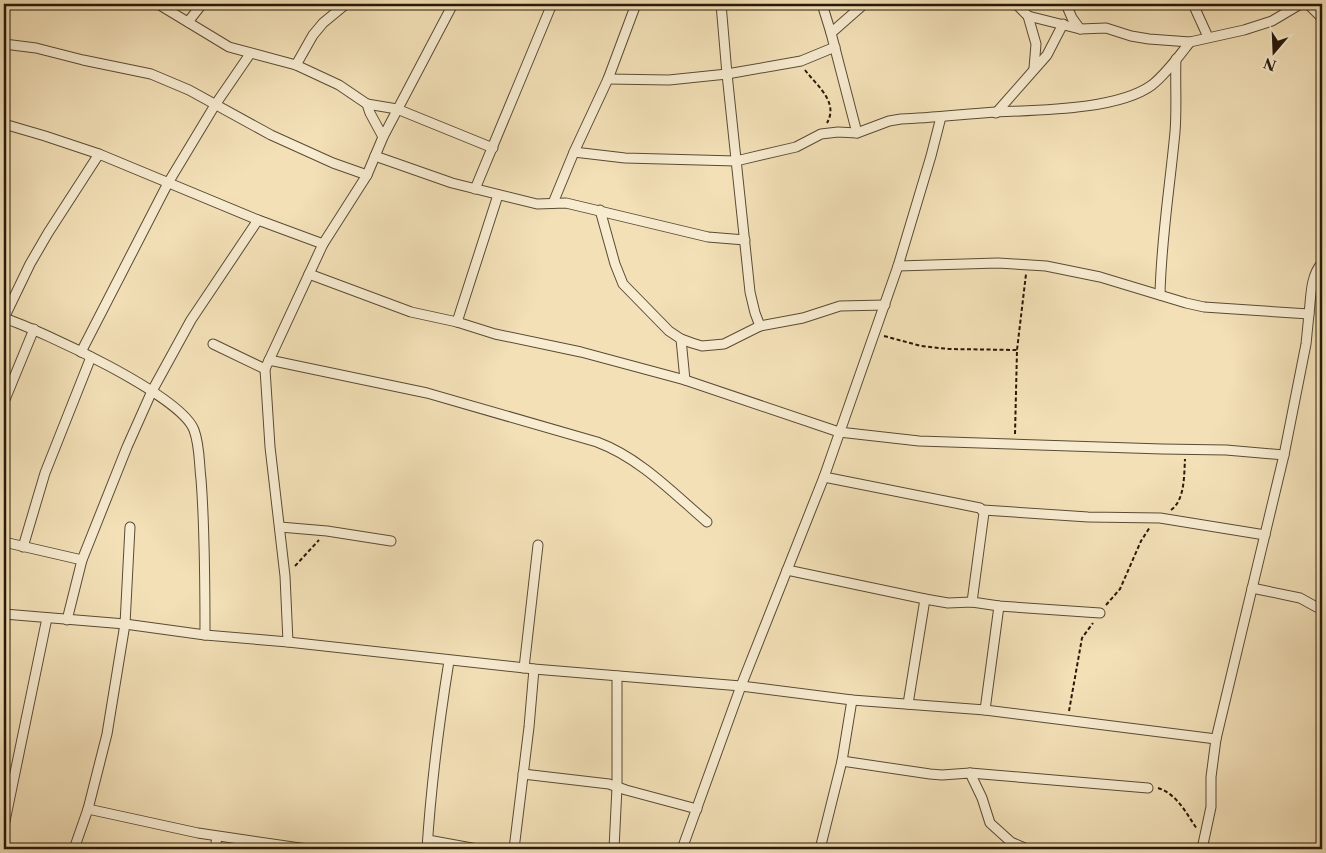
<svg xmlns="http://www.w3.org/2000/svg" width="1326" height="853" viewBox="0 0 1326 853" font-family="'Libre Caslon Text',serif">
<rect width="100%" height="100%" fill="#f3e0b7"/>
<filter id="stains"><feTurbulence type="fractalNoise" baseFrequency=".004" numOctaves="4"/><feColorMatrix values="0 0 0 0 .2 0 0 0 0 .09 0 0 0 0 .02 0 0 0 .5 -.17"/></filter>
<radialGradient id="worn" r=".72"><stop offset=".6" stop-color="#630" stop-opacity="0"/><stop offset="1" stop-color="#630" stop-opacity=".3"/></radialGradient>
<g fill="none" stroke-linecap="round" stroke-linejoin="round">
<g stroke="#5a4b34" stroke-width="11">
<g id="street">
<polyline points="158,4 229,47 296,65 339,85 367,104 370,113 383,137"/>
<polyline points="721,4 727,74 750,292 755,313 760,326"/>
<polyline points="822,4 831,33 857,133"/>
<polyline points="1016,4 1028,16 1036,44 1034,68"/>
<polyline points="1066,4 1072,18 1080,29"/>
<polyline points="1193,4 1208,37"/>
<polyline points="1308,4 1322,18"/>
<polyline points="1028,16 1080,29 1106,28 1131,36 1149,39 1190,42 1244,30 1272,21 1299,5 1304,4"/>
<polyline points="188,22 202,4"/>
<polyline points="831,33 864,4"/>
<polyline points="4,44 36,48 83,60 151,74 189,90 271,135 333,163 367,175"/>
<polyline points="296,65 313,35 323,23 346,4"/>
<polyline points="608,79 669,80 727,74 801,61 835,47"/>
<polyline points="367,104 397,109 493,148"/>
<polyline points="996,113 1047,55 1063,24"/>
<polyline points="4,124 45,136 99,154 258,220 323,244"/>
<path d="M 574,152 L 625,158 L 736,161 L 796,147 L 821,134 L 838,132 L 857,133 L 889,121 L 901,119 C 933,118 964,114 996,112 C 1039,110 1118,110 1152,85 C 1167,73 1179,56 1190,42"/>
<polyline points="375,156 452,183 537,204 566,203 708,237 745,240"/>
<polyline points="475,189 552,4"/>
<polyline points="553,203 574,152 608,79 636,4"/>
<polyline points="600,210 615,264 623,284 669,331 681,339 692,343 702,346 724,344 760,326 803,318 840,306 885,305"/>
<polyline points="898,266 998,263 1046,266 1100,277 1186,303 1204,307 1309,314 1306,344 1284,455 1216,739 1211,777 1211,807 1202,849"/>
<polyline points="309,274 411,312 457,322 495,334 581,352 685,380 839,432 919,441 1162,449 1226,450 1284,455"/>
<path d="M 1160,295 C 1161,240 1170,186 1175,132 C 1177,107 1175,83 1176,59"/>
<path d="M 1309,314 C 1311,298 1310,276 1322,263"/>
<path d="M 4,318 C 42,331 181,395 194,430 C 200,446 199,464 201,479 C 205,531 205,583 205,635"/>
<polyline points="4,318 30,264 48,233 99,154"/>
<polyline points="457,322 498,195"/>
<polyline points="681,339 685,380"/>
<polyline points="213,344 265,369"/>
<polyline points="81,352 168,183 215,105 250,54"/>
<path d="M 269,360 L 427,393 L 597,442 C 640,458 673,493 707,522"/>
<polyline points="4,402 34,329"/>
<polyline points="824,477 980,508 984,513 983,520 972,602"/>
<polyline points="983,510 1088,517 1160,518 1265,535"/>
<polyline points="280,527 327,531 391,541"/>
<polyline points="4,542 82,560"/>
<polyline points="23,547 45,473 91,357"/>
<polyline points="787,570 925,599 948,603 972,602 999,606 1100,613"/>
<polyline points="1252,588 1300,598 1322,610"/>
<polyline points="4,614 125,624 205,635 288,642 534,669 741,686 852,700 985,710 1216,739"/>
<polyline points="67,620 82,560 127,447 152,391 191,320 258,220"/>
<polyline points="288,642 285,576 270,447 265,369 323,244 367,175 383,137 453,4"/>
<polyline points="524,668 538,545"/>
<polyline points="908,704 925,599"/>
<polyline points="985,710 999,606"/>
<polyline points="842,761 930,774 942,775 970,773 982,798 990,823 1011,842 1027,849"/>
<polyline points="970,773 1148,788"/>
<polyline points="523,774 609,784 626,790 697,809"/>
<polyline points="88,809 198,833 307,849"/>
<polyline points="4,826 47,618"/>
<polyline points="428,840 477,849"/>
<polyline points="74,849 88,809 107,734 125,624 130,527"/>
<polyline points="215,849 217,837"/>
<path d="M 427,849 C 431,786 439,723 449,661"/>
<polyline points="514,849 529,727 534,669"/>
<polyline points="614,849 617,787 617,676"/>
<polyline points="682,849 741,686 824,477 898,266 931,156 941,117"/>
<polyline points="820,849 842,761 852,700"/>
</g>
</g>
<g stroke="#271909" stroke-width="2" stroke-dasharray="4 2.5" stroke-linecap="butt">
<path d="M 805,70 C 817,86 839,102 827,123"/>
<polyline points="884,336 921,346 949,349 1017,350"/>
<polyline points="1015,434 1017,350 1026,274"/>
<path d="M 1171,510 C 1185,500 1184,475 1185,459"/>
<polyline points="295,566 319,540"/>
<polyline points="1106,605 1120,589 1141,541 1150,527"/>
<polyline points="1069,711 1082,638 1093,623"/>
<path d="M 1158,788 C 1177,794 1186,813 1197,829"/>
</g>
<use href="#street" stroke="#f7ebd0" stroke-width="9"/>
</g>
<rect width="1326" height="853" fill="none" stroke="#f3e0b7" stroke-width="20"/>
<rect x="5" y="5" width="1316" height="843" fill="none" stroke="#271909" stroke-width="2.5"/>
<rect x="10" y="10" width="1306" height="833" fill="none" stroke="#271909"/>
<g transform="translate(1274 52) rotate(199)" stroke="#f7ebd0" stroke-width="4" paint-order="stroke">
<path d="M0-4L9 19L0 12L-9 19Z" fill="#271909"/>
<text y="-8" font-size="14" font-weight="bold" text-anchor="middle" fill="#271909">N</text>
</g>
<rect width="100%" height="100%" filter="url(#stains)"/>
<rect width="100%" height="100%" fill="url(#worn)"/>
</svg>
